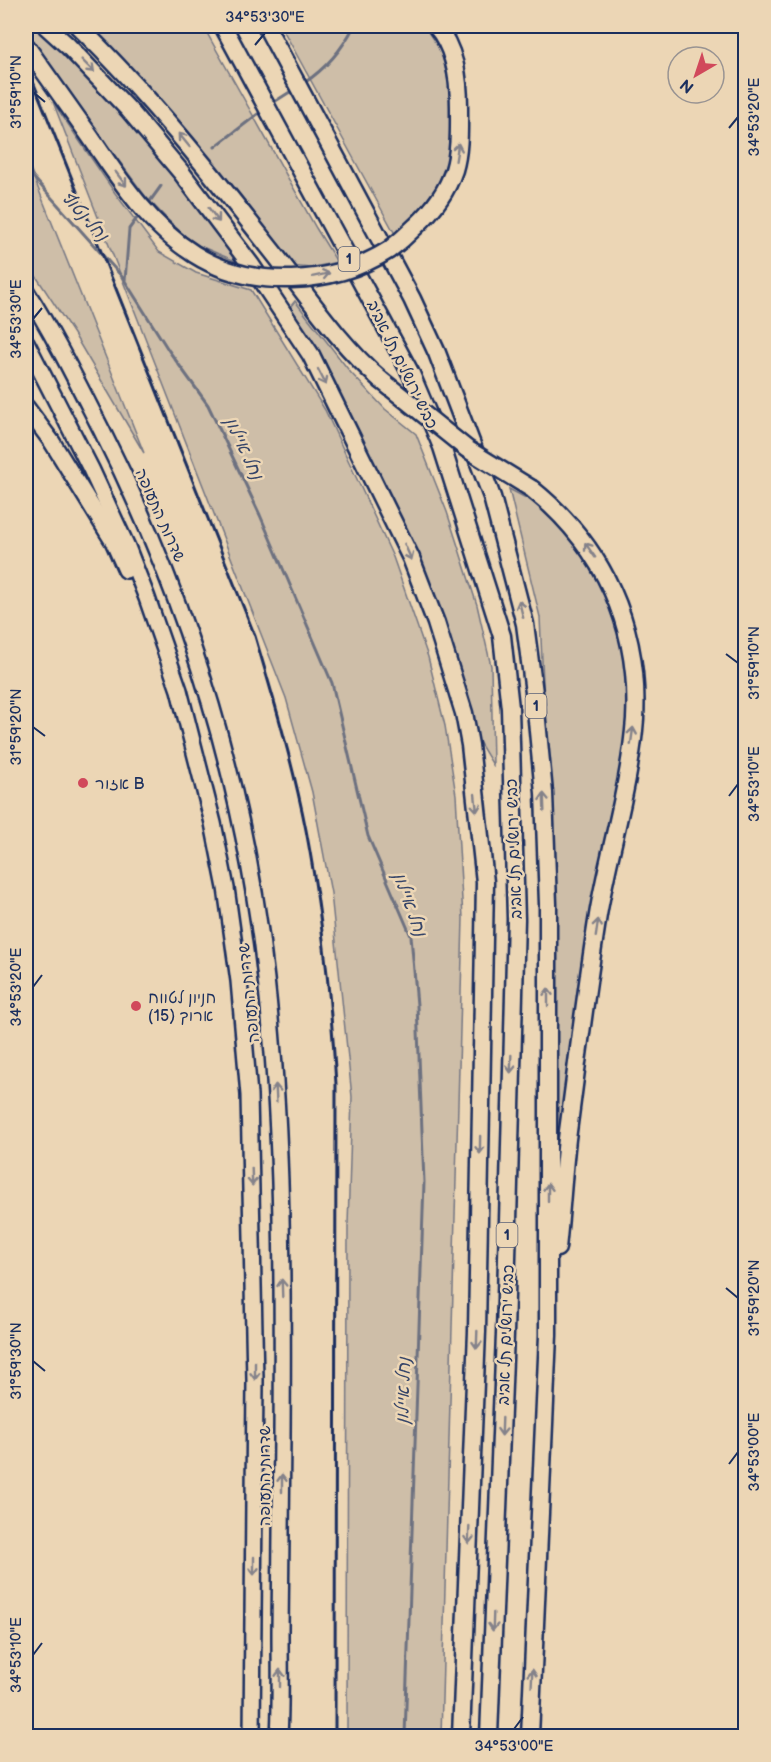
<svg xmlns="http://www.w3.org/2000/svg" width="771" height="1762" viewBox="0 0 771 1762" font-family="'Balsamiq Sans','Playpen Sans Hebrew',sans-serif">
<rect width="100%" height="100%" fill="#ecd6b5"/>
<filter id="ink" filterUnits="userSpaceOnUse"><feTurbulence type="fractalNoise" baseFrequency=".0167" numOctaves="2"/><feDisplacementMap in="SourceGraphic" scale="12" xChannelSelector="R" yChannelSelector="G"/><feConvolveMatrix kernelMatrix="1 2 1 2 8 2 1 2 1" color-interpolation-filters="sRGB"/></filter>
<g filter="url(#ink)">
<g fill="#cebea8" stroke="#747683" stroke-width="1.5">
<polygon points="26,26 40,26 124,110 247,266 200,246 185,236 168,220 146,197 26,37"/>
<polygon points="87,26 203,26 316,228 337,262 310,268 291,266"/>
<polygon points="281,26 424,26 441,51 447,76 453,104 452,149 437,186 410,223 395,234"/>
<polygon points="53,102 115,193 159,252 196,273 251,290 325,410 393,557 428,657 445,726 456,795 463,918 441,1736 347,1736 348,1225 352,1097 331,893 312,792 286,698"/>
<polygon points="26,158 144,453 74,334 26,261"/>
<polygon points="295,301 351,373 385,409 416,434 447,512 477,605 491,666 493,765 476,737 444,620 419,555 318,351 290,307"/>
<polygon points="509,489 547,509 595,570 618,626 625,664 628,718 556,1184 550,833 540,617"/>
</g>
<g fill="none" stroke-linecap="round" stroke-linejoin="round">
<g stroke="#6d7180" stroke-width="3">
<path d="M 304,83 C 325,69 343,48 354,26"/>
<polyline points="271,104 293,90"/>
<polyline points="215,147 263,110"/>
<polyline points="26,169 124,279"/>
<polyline points="148,204 161,186"/>
<polyline points="140,214 129,229 125,281 169,351 208,405 260,515 332,683 368,836 411,936 417,1005 424,1182 405,1736"/>
</g>
<g stroke="#1b2f5e" stroke-width="20">
<g id="major">
<path d="M 26,291 C 54,335 77,382 101,429 C 188,601 245,787 266,979 C 283,1131 283,1284 282,1436 C 281,1501 281,1566 280,1631 C 280,1666 281,1702 279,1736"/>
<polyline points="26,342 91,469 127,547 147,598 179,690 213,823 226,888 239,981 249,1095 255,1380 252,1736"/>
<polyline points="26,407 52,442 113,541 126,570"/>
</g>
</g>
<g stroke="#1b2f5e" stroke-width="21">
<g id="highway">
<polyline points="46,26 68,46 129,110 181,172 251,265 311,355 411,558 436,623 464,713 470,745 485,882 477,1331 461,1736"/>
<path d="M 78,26 C 148,94 209,170 269,247 C 305,292 337,342 381,380"/>
<polyline points="223,26 411,374 442,447 502,636 510,708 516,919 505,1334 489,1736"/>
<polyline points="266,26 412,299 437,353 492,497 525,624 535,700 544,793 548,904 548,1335 530,1736"/>
<polyline points="26,46 87,132"/>
<path d="M 532,489 C 604,547 640,627 635,719 C 630,786 609,850 598,915 C 586,990 577,1064 567,1139 C 563,1175 561,1212 557,1248"/>
</g>
</g>
<use href="#major" stroke="#ecd6b5" stroke-width="15"/>
<use href="#highway" stroke="#ecd6b5" stroke-width="16"/>
<path stroke="#1b2f5e" stroke-width="3" d="M 26,64 L 255,636 C 274,700 293,764 306,830 C 322,914 331,999 336,1084 L 335,1736"/>
<g stroke="#1b2f5e" stroke-width="21" stroke-linecap="butt">
<g id="highway-bridge">
<path d="M 87,132 C 117,176 148,225 194,254 C 251,290 332,286 389,250 C 398,243 408,234 416,226 C 432,211 447,191 454,170 C 460,150 459,127 459,107 C 459,78 455,48 436,26"/>
<polyline points="381,380 467,449 532,489"/>
</g>
</g>
<use href="#highway-bridge" stroke="#ecd6b5" stroke-width="16"/>
</g>
<defs><path id="oneway-shaft" d="M-6 0H5M1.5-3L5.5 0L1.5 3" fill="none" stroke-width="1.6" stroke-linecap="round" stroke-linejoin="round" transform="scale(1.5)"/></defs>
<g stroke="#84828a">
<use href="#oneway-shaft" transform="translate(88 66) rotate(45)"/>
<use href="#oneway-shaft" transform="translate(184 140) rotate(-129)"/>
<use href="#oneway-shaft" transform="translate(457 152) rotate(-81)"/>
<use href="#oneway-shaft" transform="translate(121 179) rotate(53)"/>
<use href="#oneway-shaft" transform="translate(214 215) rotate(53)"/>
<use href="#oneway-shaft" transform="translate(321 275) rotate(-12)"/>
<use href="#oneway-shaft" transform="translate(322 377) rotate(63)"/>
<use href="#oneway-shaft" transform="translate(590 550) rotate(-125)"/>
<use href="#oneway-shaft" transform="translate(408 552) rotate(66)"/>
<use href="#oneway-shaft" transform="translate(521 609) rotate(-104)"/>
<use href="#oneway-shaft" transform="translate(632 736) rotate(-82)"/>
<use href="#oneway-shaft" transform="translate(544 802) rotate(-92)"/>
<use href="#oneway-shaft" transform="translate(476 803) rotate(84)"/>
<use href="#oneway-shaft" transform="translate(597 928) rotate(-82)"/>
<use href="#oneway-shaft" transform="translate(548 997) rotate(-90)"/>
<use href="#oneway-shaft" transform="translate(511 1064) rotate(92)"/>
<use href="#oneway-shaft" transform="translate(276 1093) rotate(-93)"/>
<use href="#oneway-shaft" transform="translate(480 1145) rotate(91)"/>
<use href="#oneway-shaft" transform="translate(252 1177) rotate(88)"/>
<use href="#oneway-shaft" transform="translate(548 1192) rotate(-90)"/>
<use href="#oneway-shaft" transform="translate(282 1288) rotate(-92)"/>
<use href="#oneway-shaft" transform="translate(477 1340) rotate(92)"/>
<use href="#oneway-shaft" transform="translate(255 1371) rotate(90)"/>
<use href="#oneway-shaft" transform="translate(502 1427) rotate(92)"/>
<use href="#oneway-shaft" transform="translate(282 1483) rotate(-90)"/>
<use href="#oneway-shaft" transform="translate(469 1535) rotate(92)"/>
<use href="#oneway-shaft" transform="translate(254 1566) rotate(90)"/>
<use href="#oneway-shaft" transform="translate(493 1622) rotate(92)"/>
<use href="#oneway-shaft" transform="translate(280 1678) rotate(-90)"/>
<use href="#oneway-shaft" transform="translate(532 1678) rotate(-87)"/>
</g>
</g>
<path fill="none" stroke="#1b2f5e" stroke-width="2" d="M 255,45 L 265,33M 33,92 L 45,102M 729,128 L 738,117M 33,319 L 42,308M 726,654 L 738,663M 33,727 L 45,736M 729,796 L 738,784M 33,987 L 42,975M 726,1288 L 738,1298M 33,1361 L 45,1371M 729,1464 L 738,1452M 33,1655 L 42,1643M 514,1729 L 523,1717"/>
<g fill="#d1495b" stroke="#ecd6b5" stroke-width="2">
<circle cx="83" cy="783" r="6"/>
<circle cx="136" cy="1006" r="6"/>
</g>
<g text-anchor="middle" stroke-width="5" stroke-linejoin="round" paint-order="stroke">
<g fill="#ecd6b5" stroke="#5a6178" stroke-width="1.5">
<rect x="338.5" y="247" width="21" height="24" rx="4.5"/>
<rect x="525.5" y="694" width="21" height="24" rx="4.5"/>
<rect x="496.5" y="1223" width="21" height="24" rx="4.5"/>
</g>
<g font-size="15" font-weight="bold" fill="#1b2f5e">
<text x="349" y="264">1</text>
<text x="536" y="711">1</text>
<text x="507" y="1240">1</text>
</g>
<g font-size="16" fill="#1b2f5e" stroke="#ecd6b5">
<text transform="translate(403 364) rotate(64)" y="6">כביש ירושלים תל אביב</text>
<text transform="translate(161 515) rotate(66)" y="6">שדרות התעופה</text>
<text transform="translate(513 849) rotate(-92)" y="6">כביש ירושלים תל אביב</text>
<text transform="translate(248 993) rotate(-96)" y="6">שדרות התעופה</text>
<text transform="translate(505 1335) rotate(-88)" y="6">כביש ירושלים תל אביב</text>
<text transform="translate(264 1476) rotate(-90)" y="6">שדרות התעופה</text>
</g>
<g font-size="16" fill="#1b2f5e" stroke="#ecd6b5" text-anchor="start">
<text x="95" y="789">אזור B</text>
<text x="148" y="1003">חניון לטווח<tspan x="148" dy="18">ארוך (15)</tspan></text>
</g>
<g font-size="18" font-style="italic" fill="#364569" stroke="#ecd6b5">
<text transform="translate(85 216) rotate(48)" y="6">נחל נטוף</text>
<text transform="translate(244 448) rotate(65)" y="6">נחל איילון</text>
<text transform="translate(410 904) rotate(70)" y="6">נחל איילון</text>
<text transform="translate(403 1391) rotate(-88)" y="6">נחל איילון</text>
</g>
</g>
<rect width="771" height="1762" fill="none" stroke="#ecd6b5" stroke-width="66"/>
<g transform="translate(696 75) rotate(219)"><circle r="28" fill="#ecd6b5" stroke="#989392" stroke-width="1.5"/>
<path d="M0-4.5L10 22L0 15L-10 22Z" fill="#d1495b"/>
<text y="-9" font-size="16" font-weight="bold" text-anchor="middle" fill="#1b2f5e">N</text>
</g>
<rect x="33" y="33" width="705" height="1696" fill="none" stroke="#1b2f5e" stroke-width="2"/>
<g font-size="15" text-anchor="middle" fill="#1b2f5e">
<text x="265" y="22">34°53'30"E</text>
<text transform="translate(16 92) rotate(-90)" y="5">31°59'10"N</text>
<text transform="translate(754 117) rotate(-90)" y="5">34°53'20"E</text>
<text transform="translate(16 319) rotate(-90)" y="5">34°53'30"E</text>
<text transform="translate(754 663) rotate(-90)" y="5">31°59'10"N</text>
<text transform="translate(16 727) rotate(-90)" y="5">31°59'20"N</text>
<text transform="translate(754 784) rotate(-90)" y="5">34°53'10"E</text>
<text transform="translate(16 987) rotate(-90)" y="5">34°53'20"E</text>
<text transform="translate(754 1298) rotate(-90)" y="5">31°59'20"N</text>
<text transform="translate(16 1361) rotate(-90)" y="5">31°59'30"N</text>
<text transform="translate(754 1452) rotate(-90)" y="5">34°53'00"E</text>
<text transform="translate(16 1655) rotate(-90)" y="5">34°53'10"E</text>
<text x="514" y="1751">34°53'00"E</text>
</g>
</svg>
